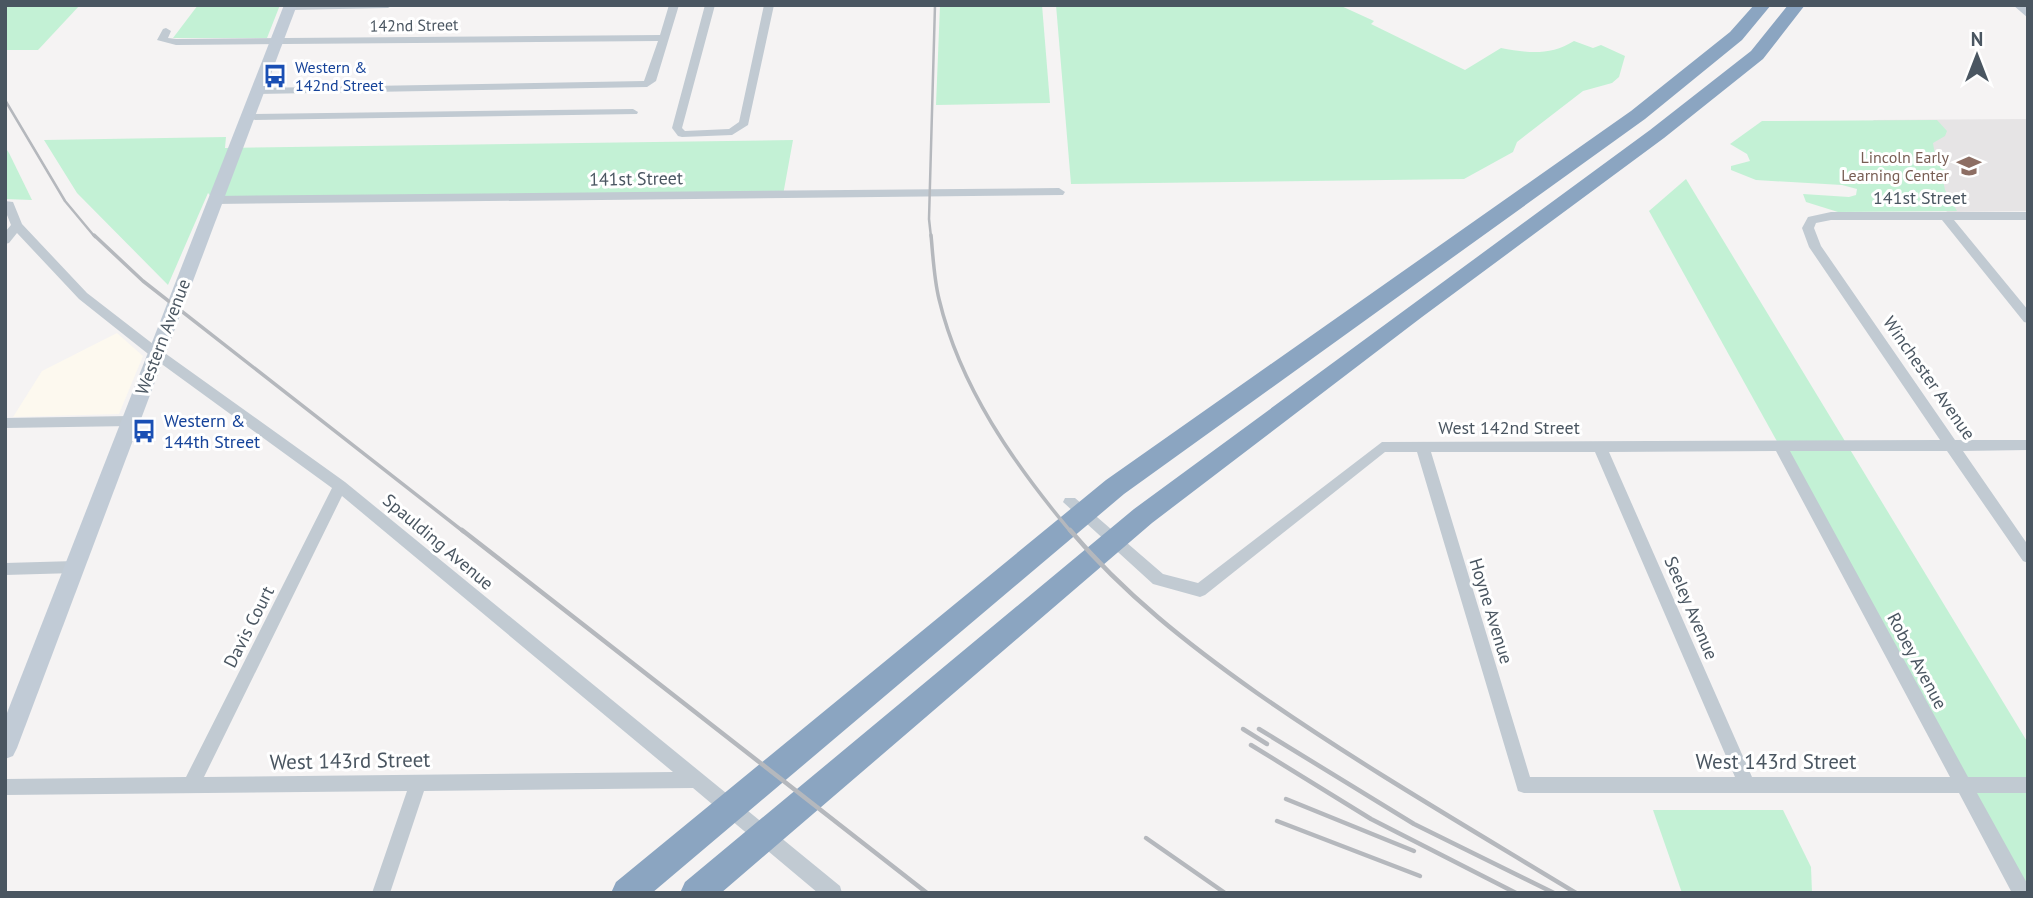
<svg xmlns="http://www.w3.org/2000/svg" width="2033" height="898" viewBox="0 0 2033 898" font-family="'PT Sans',sans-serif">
<rect width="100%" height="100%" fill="#f5f3f3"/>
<polygon fill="#fdf9ef" points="117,333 143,356 119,414 13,417 42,371"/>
<polygon fill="#e6e4e5" points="2028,119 2028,211 1947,212 1873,120"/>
<g fill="#c3f1d5">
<polygon points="5,5 80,5 38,50 5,50"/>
<polygon points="198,5 280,5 267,38 173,38"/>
<polygon points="940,5 1042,5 1050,103 936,105"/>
<path d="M 1056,5 L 1339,5 L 1374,21 L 1371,24 L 1465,70 L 1501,48 C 1527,53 1550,56 1574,41 L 1593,48 L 1601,45 L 1625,56 L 1619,77 L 1612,83 L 1583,91 L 1517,142 L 1513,152 L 1464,179 L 1071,184 Z"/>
<polygon points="1937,120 1947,131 1945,136 1933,143 1935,155 1940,161 1940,167 1945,170 1942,175 1945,190 1957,211 1838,212 1806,202 1803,194 1849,197 1856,195 1857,189 1842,185 1756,180 1731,170 1731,166 1750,161 1747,154 1730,144 1762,121"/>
<polygon points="226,137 225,148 793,140 783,195 214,200 208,193 168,285 77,193 44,140"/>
<polygon points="5,147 9,153 32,200 5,199"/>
<polygon points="1686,179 2028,743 2028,893 1649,211"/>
<polygon points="1653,810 1783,810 1811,867 1812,893 1682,893"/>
</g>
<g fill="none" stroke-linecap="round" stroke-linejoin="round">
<g fill="#c1cad2" fill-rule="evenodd">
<polygon points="286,5 393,5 388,8 290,10 287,9"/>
<polygon points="669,5 679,5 656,81 647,87 257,94 252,91 257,88 644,81 658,41 176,45 157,40 163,29 166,28 171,31 168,38 176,39 660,35"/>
<polygon points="705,5 715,5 682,128 685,131 729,129 739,122 764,5 774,5 748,125 732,135 682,137 678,136 672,128"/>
<polygon points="633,109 638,112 637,114 247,120 242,117 247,114"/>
<polygon points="1059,188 1065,192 1063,195 214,204 208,200 214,196"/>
<path d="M 5,201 L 13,202 L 22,224 L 87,293 L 162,351 L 345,482 L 840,886 L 842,893 L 818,893 L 693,788 L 424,791 L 390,893 L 372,893 L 407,791 L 5,795 L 5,779 L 186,777 L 332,488 L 152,357 L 79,299 L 17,233 L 9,243 L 5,244 L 5,232 L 11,225 L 5,210 ZM 342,496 L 673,772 L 204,777 Z"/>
<path d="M 1831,212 L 2028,212 L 2028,220 L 1954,220 L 2028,310 L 2028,323 L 2024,322 L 1942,220 L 1831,220 L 1816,223 L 1814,228 L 1821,246 L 1955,440 L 2028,440 L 2028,450 L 1963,451 L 2028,545 L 2028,563 L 2023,561 L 1947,451 L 1790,451 L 1968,777 L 2028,777 L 2028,793 L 1977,793 L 2028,885 L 2028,893 L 2012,893 L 1959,793 L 1524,793 L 1518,791 L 1417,452 L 1385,452 L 1205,595 L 1200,597 L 1153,584 L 1063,502 L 1065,498 L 1075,498 L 1163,574 L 1198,583 L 1382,442 L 1940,440 L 1809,247 L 1802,228 L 1808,217 ZM 1776,451 L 1950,777 L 1752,777 L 1609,452 ZM 1431,452 L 1595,452 L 1735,777 L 1530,777 Z"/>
<polygon points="131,416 138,421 131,426 5,428 5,418"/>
<polygon points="75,561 80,562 83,567 80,572 75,573 5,575 5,563"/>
</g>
<g fill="#c1cbd6" fill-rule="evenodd">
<polygon points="284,5 297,5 17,748 13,756 5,759 5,718"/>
<polygon points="2013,5 2027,5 2028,18"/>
</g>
<g fill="#8ba5c1" fill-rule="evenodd">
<polygon points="1754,5 1771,5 1742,40 1645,119 1124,494 652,893 611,893 616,882 1106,480 1631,111 1730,32"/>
<polygon points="1788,5 1805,5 1763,59 1664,138 1422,317 1152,523 721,893 680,893 685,882 1134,509 1650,130 1751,51"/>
</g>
<g stroke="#b5b8bd" stroke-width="2.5">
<polyline points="5,100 65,201 95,237"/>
<polyline points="931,237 929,219 935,5"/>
</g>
<g stroke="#b5b8bd" stroke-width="3.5">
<polyline points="94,235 143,281 464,532"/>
<path d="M 931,235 C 933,256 934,279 939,299 C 960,387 1014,464 1071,532"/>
</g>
<g stroke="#b5b8bd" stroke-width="4.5">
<polyline points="462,530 927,893"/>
<path d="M 1070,530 C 1124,594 1189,645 1257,693 C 1360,765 1469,828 1576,893"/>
<polyline points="1243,729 1267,744"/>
<polyline points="1259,729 1414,824 1554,893"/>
<polyline points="1251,745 1371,819 1516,893"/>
<polyline points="1286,799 1414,851"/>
<polyline points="1277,821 1420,876"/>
<polyline points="1146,838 1225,893"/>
</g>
</g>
<defs>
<g id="bus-bare" transform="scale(1.89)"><path d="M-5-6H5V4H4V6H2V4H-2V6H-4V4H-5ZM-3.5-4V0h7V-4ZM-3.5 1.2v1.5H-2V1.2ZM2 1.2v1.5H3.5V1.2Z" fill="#1a4fb4" stroke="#fff" stroke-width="2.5" paint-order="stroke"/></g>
<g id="school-bare" transform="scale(1.89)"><path d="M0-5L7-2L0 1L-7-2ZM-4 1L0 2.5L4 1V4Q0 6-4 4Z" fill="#8d6e63" stroke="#fff" stroke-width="2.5" paint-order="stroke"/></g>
</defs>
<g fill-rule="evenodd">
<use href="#bus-bare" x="275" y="76"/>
<use href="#school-bare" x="1969" y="166"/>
<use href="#bus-bare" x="144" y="431"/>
</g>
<g text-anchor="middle" stroke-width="6" stroke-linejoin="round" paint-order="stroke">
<g font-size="16" fill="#4a5661" stroke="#fff">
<text transform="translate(414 25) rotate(-1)" y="6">142nd Street</text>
</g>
<g font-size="16" fill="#164399" stroke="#fff" text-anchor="start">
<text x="295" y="73">Western &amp;<tspan x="295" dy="18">142nd Street</tspan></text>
</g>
<g font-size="16" fill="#785e54" stroke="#fff" text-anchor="end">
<text x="1949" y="163">Lincoln Early<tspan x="1949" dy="18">Learning Center</tspan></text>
</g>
<g font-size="18" fill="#4a5661" stroke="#fff">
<text transform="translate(636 179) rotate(-1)" y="6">141st Street</text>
<text x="1920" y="204">141st Street</text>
<text transform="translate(163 337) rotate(-69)" y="6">Western Avenue</text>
<text transform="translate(1929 378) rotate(55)" y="6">Winchester Avenue</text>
<text x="1509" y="434">West 142nd Street</text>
<text transform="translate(438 542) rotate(40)" y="6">Spaulding Avenue</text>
<text transform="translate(1691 608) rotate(67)" y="6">Seeley Avenue</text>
<text transform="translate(1491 611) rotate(73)" y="6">Hoyne Avenue</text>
<text transform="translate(249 627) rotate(-63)" y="6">Davis Court</text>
<text transform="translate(1917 661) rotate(62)" y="6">Robey Avenue</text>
</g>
<g font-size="18" fill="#164399" stroke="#fff" text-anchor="start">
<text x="164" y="427">Western &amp;<tspan x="164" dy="21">144th Street</tspan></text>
</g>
<g font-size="21" fill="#4a5661" stroke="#fff">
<text transform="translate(350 761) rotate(-1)" y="7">West 143rd Street</text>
<text x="1776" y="769">West 143rd Street</text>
</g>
</g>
<rect width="2033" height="898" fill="none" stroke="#4a5661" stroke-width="14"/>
<g transform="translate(1977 56)" stroke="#ffffff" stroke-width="5" paint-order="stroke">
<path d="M0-5L12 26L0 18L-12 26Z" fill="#4a5661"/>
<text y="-10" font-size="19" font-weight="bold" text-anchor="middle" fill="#4a5661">N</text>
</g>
</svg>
